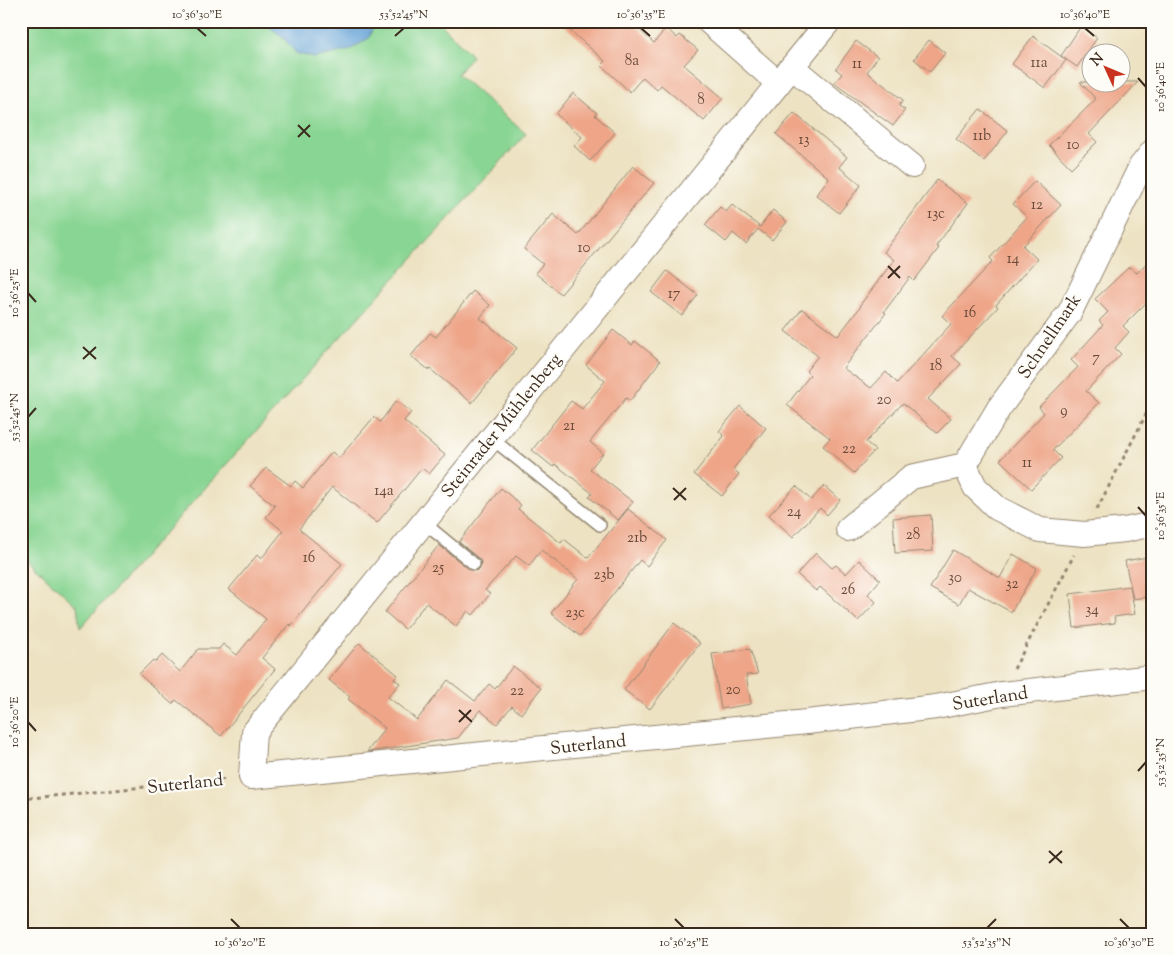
<svg xmlns="http://www.w3.org/2000/svg" width="1174" height="955" viewBox="0 0 1174 955" font-family="'Sorts Mill Goudy',serif">
<rect width="100%" height="100%" fill="#fdfcf7"/>
<filter id="ink" filterUnits="userSpaceOnUse"><feTurbulence type="fractalNoise" baseFrequency=".02" numOctaves="2"/><feDisplacementMap in="SourceGraphic" scale="10" xChannelSelector="R" yChannelSelector="G"/><feConvolveMatrix kernelMatrix="1 2 1 2 8 2 1 2 1" color-interpolation-filters="sRGB"/></filter>
<filter id="wash" filterUnits="userSpaceOnUse"><feTurbulence type="fractalNoise" baseFrequency=".0096" numOctaves="4" result="noise"/><feDisplacementMap in="SourceGraphic" scale="20" xChannelSelector="R" yChannelSelector="G"/><feGaussianBlur stdDeviation="1.12" result="paint"/><feColorMatrix in="noise" values="0 0 0 0 0 0 0 0 0 0 0 0 0 0 0 0 0 1.4 0 .05"/><feComposite in="paint" operator="in"/></filter>
<g filter="url(#wash)">
<rect width="100%" height="100%" fill="#ede2c2"/>
<polygon fill="#89d593" stroke="#628058" points="21,21 438,21 472,56 457,74 526,134 325,354 80,628 77,606 21,555"/>
<polygon fill="#65a3d7" stroke="#50667a" points="261,21 375,21 369,38 350,50 314,58 296,53 282,36"/>
<g id="blocks">
<g fill="#eea588">
<polygon points="559,21 630,21 654,43 666,28 677,38 680,35 698,50 684,65 723,98 704,121 661,85 657,90 643,77 630,92 601,65 605,61"/>
<polygon points="1081,26 1097,38 1077,67 1061,56"/>
<polygon points="1033,36 1066,60 1045,88 1012,64"/>
<polygon points="929,40 945,53 930,72 914,59"/>
<polygon points="856,41 878,57 867,72 903,100 899,106 905,110 893,126 834,83 842,74 836,69"/>
<polygon points="1080,82 1138,82 1089,134 1097,142 1071,168 1049,145 1096,99"/>
<polygon points="573,93 597,113 595,115 615,133 590,161 574,146 582,137 556,114"/>
<polygon points="980,109 1008,131 984,161 956,139"/>
<polygon points="794,113 847,157 839,167 861,185 839,213 816,195 829,178 776,134"/>
<polygon points="633,166 654,183 561,294 535,273 543,264 524,249 553,214 578,235"/>
<polygon points="937,180 968,203 936,246 939,248 914,281 910,277 884,312 886,313 843,368 871,388 886,372 897,383 951,324 942,316 993,261 990,258 1027,217 1013,204 1035,181 1061,205 1023,246 1037,259 996,305 998,307 952,356 961,364 928,399 951,419 937,433 903,403 866,442 875,450 854,473 823,446 830,438 787,405 810,375 806,371 818,356 785,331 802,309 838,336 861,306 860,305 894,260 884,252"/>
<polygon points="732,205 760,227 773,210 787,222 772,240 758,229 746,244 733,233 726,242 705,225 720,207 726,212"/>
<polygon points="1153,256 1153,296 1123,326 1129,332 1115,348 1121,354 1086,391 1099,403 1053,450 1061,458 1031,489 1000,460 1044,413 1039,407 1078,367 1071,360 1103,325 1099,321 1108,312 1095,299 1129,267 1137,273"/>
<polygon points="667,271 698,295 682,316 651,292"/>
<polygon points="473,291 490,305 480,318 517,348 472,403 430,369 429,370 411,356 430,333 436,337"/>
<polygon points="613,330 632,345 635,341 660,361 630,401 626,398 590,442 603,453 590,469 633,502 618,520 589,497 592,493 555,464 553,467 532,450 571,401 582,409 605,381 586,365"/>
<polygon points="396,401 411,412 404,421 445,455 429,474 422,468 377,523 332,487 299,529 342,564 291,626 289,624 262,658 275,669 221,736 176,700 172,704 139,674 153,660 156,662 162,655 180,672 198,649 219,649 223,644 237,655 266,619 229,589 257,555 261,559 283,531 266,517 275,506 250,486 266,468 291,486 295,481 303,488 332,452 339,458 374,417 380,422"/>
<polygon points="740,406 766,428 733,469 739,474 722,496 694,474 724,436 719,431"/>
<polygon points="796,486 811,500 824,486 840,500 827,515 820,508 793,537 769,515"/>
<polygon points="501,488 521,505 518,509 561,543 564,539 588,558 628,509 667,540 647,566 640,560 580,636 551,613 578,579 541,550 529,566 516,556 485,590 490,594 473,615 468,611 456,626 426,603 405,629 385,612 439,545 470,570 476,571 480,568 481,562 479,559 459,542"/>
<polygon points="931,515 933,551 895,553 893,518"/>
<polygon points="953,550 1000,578 1013,554 1037,568 1011,612 968,588 959,604 930,588"/>
<polygon points="816,553 832,568 836,565 846,574 859,560 880,580 868,594 876,602 858,621 820,587 816,591 797,574"/>
<polygon points="1153,556 1153,596 1133,599 1125,561"/>
<polygon points="1130,586 1135,614 1114,617 1115,623 1074,628 1070,594"/>
<polygon points="674,623 700,643 650,709 624,690"/>
<polygon points="359,643 398,675 394,679 400,683 388,697 417,720 448,680 475,701 489,684 495,689 513,666 541,688 521,714 512,706 497,724 480,710 458,738 367,752 385,728 348,699 350,697 329,680"/>
<polygon points="750,649 758,674 746,675 751,704 721,709 712,654"/>
</g>
</g>
</g>
<g filter="url(#ink)">
<use href="#blocks" fill-opacity="0" stroke="#948670" stroke-width="1"/>
<g fill="none" stroke-linecap="round" stroke-linejoin="round">
<g stroke="#948670" stroke-width="14">
<g id="service">
<polyline points="491,438 600,525"/>
<polyline points="423,522 474,564"/>
</g>
</g>
<g stroke="#948670" stroke-width="26">
<g id="minor">
<polyline points="708,21 778,83"/>
<polyline points="829,21 254,732 251,777 807,722 936,707 1002,694 1153,677"/>
<polyline points="792,67 912,166"/>
<polyline points="965,465 975,487 997,508 1040,530 1084,534 1125,530 1153,524"/>
<polyline points="848,529 911,477 965,465 999,408 1070,312 1141,166 1153,151"/>
</g>
</g>
<g stroke="#948670" stroke-width="3" stroke-dasharray="4 4" stroke-linecap="butt">
<polyline points="1097,509 1153,401"/>
<polyline points="1014,669 1074,555"/>
<polyline points="21,799 228,779"/>
</g>
<use href="#service" stroke="#fff" stroke-width="11"/>
<use href="#minor" stroke="#fff" stroke-width="24"/>
</g>
</g>
<path fill="none" stroke="#3b2a1e" stroke-width="2" d="M 197,28 L 206,36M 641,28 L 650,36M 1085,28 L 1094,36M 395,36 L 404,28M 1138,78 L 1146,87M 298,125 L 310,137M 298,137 L 310,125M 888,266 L 900,278M 888,278 L 900,266M 28,293 L 36,302M 83,347 L 96,359M 83,359 L 96,347M 28,417 L 36,408M 673,488 L 686,500M 674,500 L 686,488M 1138,507 L 1146,516M 459,710 L 472,722M 28,722 L 36,731M 459,722 L 471,710M 1138,771 L 1146,762M 1049,851 L 1062,863M 1049,863 L 1062,851M 231,919 L 240,928M 675,919 L 684,928M 1120,919 L 1129,928M 987,928 L 996,919"/>
<g text-anchor="middle" stroke-width="4.5" stroke-linejoin="round" paint-order="stroke">
<g font-size="15" fill="#684938">
<text x="632" y="65">8a</text>
<text x="1039" y="67">11a</text>
<text x="857" y="68">11</text>
<text x="701" y="104">8</text>
<text x="982" y="140">11b</text>
<text x="804" y="144">13</text>
<text x="1073" y="149">10</text>
<text x="1037" y="209">12</text>
<text x="936" y="218">13c</text>
<text x="584" y="252">10</text>
<text x="1013" y="263">14</text>
<text x="674" y="298">17</text>
<text x="970" y="317">16</text>
<text x="1096" y="362">7</text>
<text x="936" y="370">18</text>
<text x="884" y="404">20</text>
<text x="1064" y="415">9</text>
<text x="569" y="430">21</text>
<text x="849" y="453">22</text>
<text x="1027" y="467">11</text>
<text x="384" y="495">14a</text>
<text x="794" y="516">24</text>
<text x="913" y="539">28</text>
<text x="637" y="542">21b</text>
<text x="309" y="562">16</text>
<text x="438" y="572">25</text>
<text x="604" y="579">23b</text>
<text x="955" y="582">30</text>
<text x="1012" y="588">32</text>
<text x="848" y="594">26</text>
<text x="1092" y="614">34</text>
<text x="575" y="617">23c</text>
<text x="733" y="694">20</text>
<text x="517" y="695">22</text>
</g>
<g font-size="18" fill="#3b2a1e" stroke="#fdfcf7">
<text transform="translate(1049 336) rotate(-56)" y="6">Schnellmark</text>
<text transform="translate(501 425) rotate(-51)" y="6">Steinrader Mühlenberg</text>
<text transform="translate(990 698) rotate(-9)" y="6">Suterland</text>
<text transform="translate(588 744) rotate(-6)" y="6">Suterland</text>
<text transform="translate(185 783) rotate(-6)" y="6">Suterland</text>
</g>
</g>
<rect width="1174" height="955" fill="none" stroke="#fdfcf7" stroke-width="55"/>
<g transform="translate(1106 68) rotate(314)"><circle r="24" fill="#fdfcf7" stroke="#afa8a0"/>
<path d="M0-4L9 19L0 12L-9 19Z" fill="#c8321e"/>
<text y="-8" font-size="14" font-weight="bold" text-anchor="middle" fill="#3b2a1e">N</text>
</g>
<rect x="28" y="28" width="1118" height="900" fill="none" stroke="#3b2a1e" stroke-width="2"/>
<g font-size="12" text-anchor="middle" fill="#3b2a1e">
<text x="197" y="18">10°36'30"E</text>
<text x="404" y="18">53°52'45"N</text>
<text x="641" y="18">10°36'35"E</text>
<text x="1085" y="18">10°36'40"E</text>
<text transform="translate(1160 87) rotate(-90)" y="4">10°36'40"E</text>
<text transform="translate(14 293) rotate(-90)" y="4">10°36'25"E</text>
<text transform="translate(14 417) rotate(-90)" y="4">53°52'45"N</text>
<text transform="translate(1160 516) rotate(-90)" y="4">10°36'35"E</text>
<text transform="translate(14 722) rotate(-90)" y="4">10°36'20"E</text>
<text transform="translate(1160 762) rotate(-90)" y="4">53°52'35"N</text>
<text x="240" y="946">10°36'20"E</text>
<text x="684" y="946">10°36'25"E</text>
<text x="987" y="946">53°52'35"N</text>
<text x="1129" y="946">10°36'30"E</text>
</g>
</svg>
